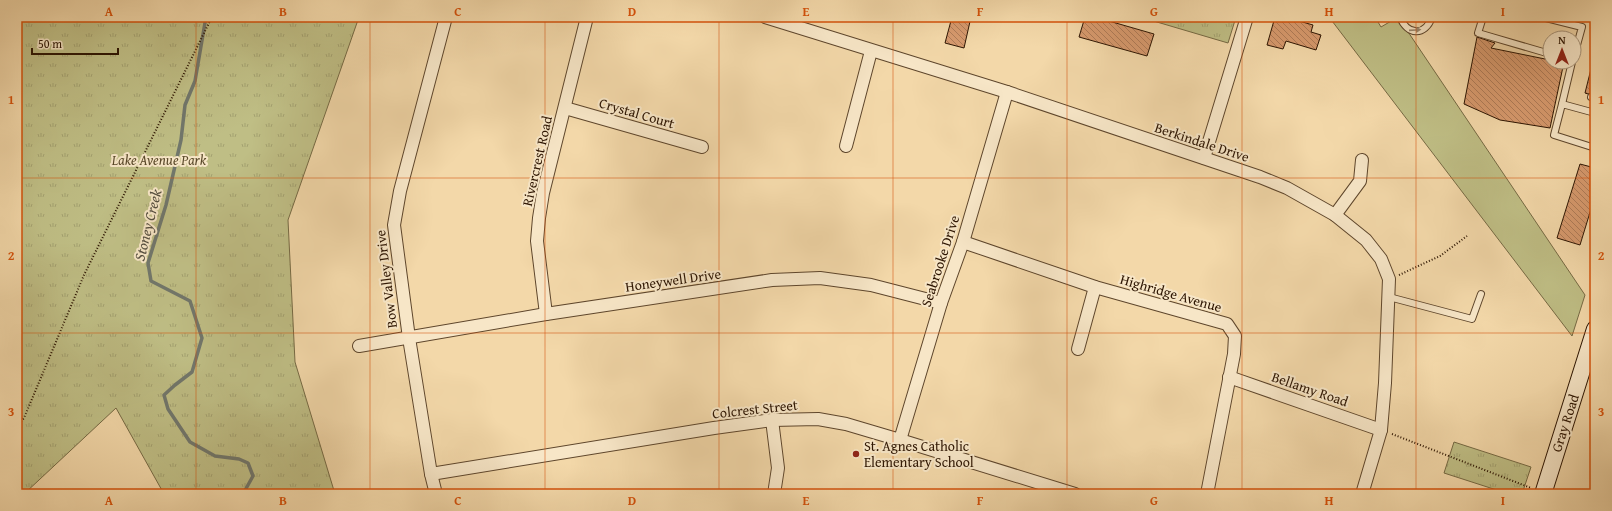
<svg xmlns="http://www.w3.org/2000/svg" width="1612" height="511" viewBox="0 0 1612 511" font-family="'Gentium Book Plus',serif">
<defs>
<pattern id="park-tufts" width="24" height="20" patternUnits="userSpaceOnUse"><rect width="24" height="20" fill="#bfbe85"/><path d="M3 7l-1-3M5 7V3M7 7l1-3M15 17l-1-3M17 17v-4M19 17l1-3" fill="none" stroke="#a4a271"/></pattern>
<pattern id="building-back-hatch" width="6" height="6" patternUnits="userSpaceOnUse"><rect width="6" height="6" fill="#d79a6e"/><path d="M-1 5l2 2M0 0l6 6M5-1l2 2" fill="none" stroke="#af7c58"/></pattern>
</defs>
<rect width="100%" height="100%" fill="#f3d8a9"/>
<filter id="stains"><feTurbulence type="fractalNoise" baseFrequency=".005" numOctaves="4"/><feColorMatrix values="0 0 0 0 .2 0 0 0 0 .09 0 0 0 0 .02 0 0 0 .5 -.17"/></filter>
<radialGradient id="worn" r=".72"><stop offset=".6" stop-color="#630" stop-opacity="0"/><stop offset="1" stop-color="#630" stop-opacity=".3"/></radialGradient>
<polygon fill="#bfbe85" stroke="#766a44" points="1329,17 1375,17 1381,27 1398,17 1585,295 1572,336"/>
<g fill="url(#park-tufts)" stroke="#766a44">
<polygon points="17,17 359,17 288,220 295,362 335,494 164,494 116,408 24,494 17,494"/>
<polygon points="1140,17 1236,17 1228,43"/>
<polygon points="1454,442 1531,467 1522,494 1509,494 1444,473"/>
</g>
<g fill="none" stroke-linecap="round" stroke-linejoin="round">
<polyline stroke="#71776c" stroke-width="3.5" points="206,17 195,81 185,105 181,140 166,205 148,263 151,281 190,301 202,338 192,372 175,385 164,395 168,409 190,442 215,456 239,459 248,463 253,476 243,494"/>
</g>
<g fill="url(#building-back-hatch)" stroke="#2d1502">
<polygon points="952,17 971,17 964,48 945,43"/>
<polygon points="1085,17 1095,17 1154,34 1147,56 1079,37"/>
<polygon points="1275,17 1293,17 1292,19 1313,25 1311,32 1321,35 1316,50 1286,41 1283,49 1267,45"/>
<polygon points="1477,37 1495,43 1491,48 1550,60 1550,62 1564,62 1550,128 1500,120 1464,104"/>
<polygon points="1592,65 1595,65 1595,93 1588,94 1585,93"/>
<polygon points="1580,164 1595,168 1595,196 1580,245 1557,238"/>
</g>
<g fill="none" stroke-linecap="round" stroke-linejoin="round">
<g stroke="#5e462c" stroke-width="8">
<g id="lane">
<path d="M 1400,17 C 1407,35 1425,37 1432,17"/>
<polyline points="1483,17 1478,33 1550,54"/>
<polyline points="1542,17 1582,27 1574,56"/>
<polyline points="1591,97 1595,98"/>
<polyline points="1562,104 1572,62"/>
<polyline points="1595,113 1562,104 1554,135 1595,148"/>
<polyline points="1389,297 1472,319 1481,294"/>
</g>
</g>
<g stroke="#5e462c" stroke-width="14">
<g id="street">
<polyline points="765,17 1007,92 1260,177 1287,188 1335,215 1366,240 1381,259 1389,279 1385,383 1381,430 1362,494"/>
<polyline points="565,108 702,147"/>
<polyline points="846,146 871,51"/>
<polyline points="1204,158 1247,17"/>
<polyline points="1335,215 1360,181 1362,160"/>
<polyline points="963,242 1095,287 1227,324 1235,336 1234,354 1207,494"/>
<polyline points="546,314 537,241 539,218 543,193 587,17"/>
<polyline points="359,346 546,314 772,280 820,278 871,285 941,303"/>
<polyline points="1078,349 1095,287"/>
<polyline points="1229,377 1381,430"/>
<polyline points="772,420 778,468 774,494"/>
<polyline points="900,440 941,303 963,242 1007,92"/>
<polyline points="431,474 714,428 772,420 818,419 846,424 900,440 1075,494"/>
<polyline points="436,494 431,474 409,338 394,225 400,191 446,17"/>
</g>
</g>
<g stroke="#2d1502" stroke-width="18">
<polyline id="secondary" points="1543,494 1595,329"/>
</g>
<g stroke="#2d1502" stroke-width="2" stroke-dasharray="1 2" stroke-linecap="butt">
<polyline points="1399,275 1440,256 1467,236"/>
<polyline points="17,426 24,418 84,275 212,17"/>
<polyline points="1392,434 1531,488"/>
</g>
<use href="#lane" stroke="#f7e6c7" stroke-width="6"/>
<use href="#street" stroke="#f7e6c7" stroke-width="12"/>
<use href="#secondary" stroke="#f7e6c7" stroke-width="16"/>
</g>
<defs><path id="oneway-solid" d="M-6-.8H1V-3.2L6.5 0L1 3.2V.8H-6Z"/></defs>
<use fill="#9c886e" href="#oneway-solid" transform="translate(1415 30) rotate(-4)"/>
<path fill="none" stroke="#d5520b" stroke-width="1" stroke-opacity="0.55" d="M 196,17 L 196,494M 370,17 L 370,494M 545,17 L 545,494M 719,17 L 719,494M 893,17 L 893,494M 1067,17 L 1067,494M 1242,17 L 1242,494M 1416,17 L 1416,494M 17,178 L 1595,178M 17,333 L 1595,333"/>
<circle fill="#8f2418" stroke="#f7e6c7" stroke-width="1.5" cx="856" cy="454" r="4"/>
<g text-anchor="middle" stroke-width="4" stroke-linejoin="round" paint-order="stroke">
<g font-size="14" fill="#2d1502" stroke="#f7e6c7">
<text transform="translate(637 113) rotate(16)" y="5">Crystal Court</text>
<text transform="translate(1202 142) rotate(18)" y="5">Berkindale Drive</text>
<text transform="translate(537 161) rotate(-77)" y="5">Rivercrest Road</text>
<text transform="translate(940 261) rotate(-72)" y="5">Seabrooke Drive</text>
<text transform="translate(386 279) rotate(-97)" y="5">Bow Valley Drive</text>
<text transform="translate(673 280) rotate(-8)" y="5">Honeywell Drive</text>
<text transform="translate(1171 293) rotate(16)" y="5">Highridge Avenue</text>
<text transform="translate(1310 389) rotate(19)" y="5">Bellamy Road</text>
<text transform="translate(755 409) rotate(-6)" y="5">Colcrest Street</text>
<text transform="translate(1565 423) rotate(-72)" y="5">Gray Road</text>
</g>
<g font-size="14" font-style="italic" fill="#594829" stroke="#f7e6c7">
<text x="159" y="165">Lake Avenue Park</text>
</g>
<g font-size="14" fill="#2d1502" stroke="#f7e6c7" text-anchor="start">
<text x="864" y="451">St. Agnes Catholic<tspan x="864" dy="16">Elementary School</tspan></text>
</g>
<g font-size="15" font-style="italic" fill="#554e40" stroke="#f7e6c7">
<text transform="translate(148 225) rotate(-76)" y="5">Stoney Creek</text>
</g>
</g>
<rect width="1612" height="511" fill="none" stroke="#f3d8a9" stroke-width="44"/>
<g transform="translate(1562 50)"><circle r="19" fill="#f7e6c7" stroke="#a69278"/>
<path d="M0-3L7 15L0 10L-7 15Z" fill="#8f2418"/>
<text y="-6" font-size="11" font-weight="bold" text-anchor="middle" fill="#2d1502">N</text>
</g>
<path d="M32 48v6h86v-6" fill="none" stroke="#2d1502" stroke-width="2"/>
<text x="38" y="48" font-size="12" fill="#2d1502" stroke="#f7e6c7" stroke-width="3" paint-order="stroke">50 m</text>
<rect x="22" y="22" width="1568" height="467" fill="none" stroke="#d5520b" stroke-width="1.5"/>
<g font-size="13" text-anchor="middle" font-weight="bold" fill="#d5520b">
<text x="109" y="16">A</text>
<text x="283" y="16">B</text>
<text x="458" y="16">C</text>
<text x="632" y="16">D</text>
<text x="806" y="16">E</text>
<text x="980" y="16">F</text>
<text x="1154" y="16">G</text>
<text x="1329" y="16">H</text>
<text x="1503" y="16">I</text>
<text x="11" y="104">1</text>
<text x="1601" y="104">1</text>
<text x="11" y="260">2</text>
<text x="1601" y="260">2</text>
<text x="11" y="416">3</text>
<text x="1601" y="416">3</text>
<text x="109" y="505">A</text>
<text x="283" y="505">B</text>
<text x="458" y="505">C</text>
<text x="632" y="505">D</text>
<text x="806" y="505">E</text>
<text x="980" y="505">F</text>
<text x="1154" y="505">G</text>
<text x="1329" y="505">H</text>
<text x="1503" y="505">I</text>
</g>
<rect width="100%" height="100%" filter="url(#stains)"/>
<rect width="100%" height="100%" fill="url(#worn)"/>
</svg>
